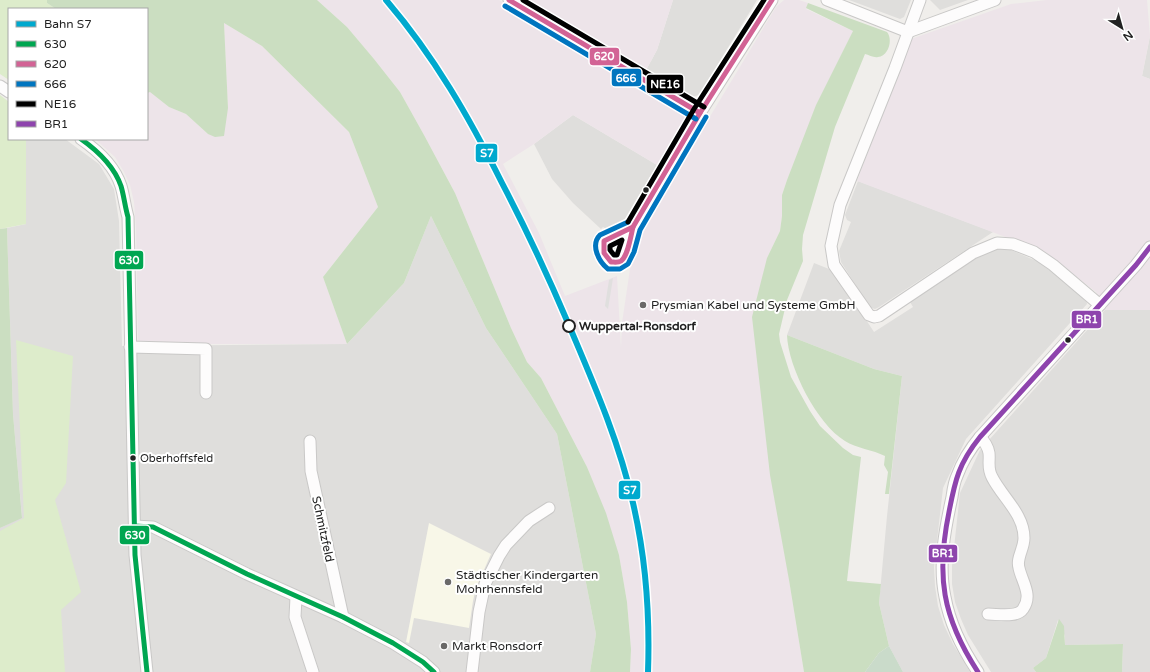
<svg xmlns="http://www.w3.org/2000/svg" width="1150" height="672" viewBox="0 0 1150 672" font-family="'Varela Round',sans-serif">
<rect width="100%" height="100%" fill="#f0eeeb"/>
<g fill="#dfdedc">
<polygon points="673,0 757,0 699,95 688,98 645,72 657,50"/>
<polygon points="849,0 911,0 904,17 900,19"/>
<polygon points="930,0 968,0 940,10"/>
<polygon points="1150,36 1150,79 1142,76"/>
<polygon points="573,115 657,165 621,225 613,230 609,230 603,227 601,229 573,203 552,179 534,144"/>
<polygon points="26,139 65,139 99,164 114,189 119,221 122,346 347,344 404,283 431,216 486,328 557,434 596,634 590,672 0,672 0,528 22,517 13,414 7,228 26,224"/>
<polygon points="858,181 993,232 879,307 875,309 872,308 869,306 841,262 839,251 851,222 847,220 845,215"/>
<polygon points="997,247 1006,248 1039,262 1086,298 1087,304 966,439 943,488 934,567 935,586 938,606 944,625 953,644 970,672 903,672 889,646 879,603 887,516 902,376 874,369 787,335 814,263 834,271 874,332 913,307 910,302 912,298 978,255"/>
<polygon points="1117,309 1150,310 1150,672 1122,672 1123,644 1065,645 1065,636 1058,620 1046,658 1033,668 1036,672 991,672 968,635 961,619 955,602 952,584 952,566 960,493 980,450 1105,310"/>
</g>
<g fill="#ede4e9">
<polygon points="317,0 499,0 684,110 685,119 657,165 573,115 534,144 503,164 539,233 565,296 617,276 621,348 622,323 630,269 643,230 653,211 776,7 784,0 799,0 808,3 806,9 853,31 817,105 787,180 782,195 782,216 780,231 767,258 789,580 804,672 630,672 631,649 627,602 619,555 587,467 541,378 527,362 511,328 455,193 424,135 400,92 374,59 347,27"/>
<polygon points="524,0 673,0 657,50 645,72"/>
<polygon points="1047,0 1147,0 1150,36 1142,76 1150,79 1150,310 1105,310 1096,292 1045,252 857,181 911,39 1011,4"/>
<polygon points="224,23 262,46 349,132 378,207 323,277 347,344 138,344 136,228 134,202 130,185 124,172 115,157 95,139 147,139 147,93 150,91 169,107 186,114 208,134 228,108"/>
</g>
<polygon fill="#f8f7e8" points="429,523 491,554 476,588 473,601 469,628 414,618 409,643 406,642"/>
<g fill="#ddeccb">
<polygon points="0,0 47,0 47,3 56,9 9,9 9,80 0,74"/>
<polygon points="0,95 9,102 9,139 26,139 26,224 0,229"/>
<polygon points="623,238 617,251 610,249 609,244"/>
<polygon points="16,340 73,356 66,483 55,500 81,592 61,610 65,672 0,672 0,531 24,518"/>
</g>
<g fill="#cbdec1">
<polygon points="47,0 317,0 347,27 374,59 400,92 424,135 455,193 511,328 527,362 541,378 587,467 606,513 619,555 627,602 631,649 630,672 590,672 596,634 557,434 486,328 431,216 404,283 347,344 323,277 378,207 349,132 262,46 224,23 228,108 224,136 215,137 208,134 186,114 169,107 150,92 147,93 147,9 56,9 47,3"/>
<path d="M 808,3 L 887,32 C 893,39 889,56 878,57 C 874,58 869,55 865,54 L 835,127 L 803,235 L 802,249 L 803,261 L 787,300 L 779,334 L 780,342 L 791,377 L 810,411 L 820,426 L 843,448 L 853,455 L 861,457 L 847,581 L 881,584 L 879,603 L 889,646 L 879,653 L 865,672 L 804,672 L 789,580 L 770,475 L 752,317 L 767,258 L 780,231 L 782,216 L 782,195 L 787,180 L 816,105 L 853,31 L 806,8 Z"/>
<polygon points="7,228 13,414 22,518 0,528 0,229"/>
<path d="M 787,335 L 874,369 L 902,376 L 889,494 L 885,494 L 888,472 L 884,465 L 885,456 C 873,450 856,448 845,441 C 817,424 788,367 787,335 Z"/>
<polygon points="1059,619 1064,626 1065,645 1123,644 1122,672 1036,672 1033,668 1046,658"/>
</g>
<polygon fill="#cadbca" points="889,646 903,672 865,672 879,653"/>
<polygon fill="#e0dfde" points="613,278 608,309 605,306 609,280"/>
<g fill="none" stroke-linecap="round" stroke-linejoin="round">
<g stroke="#c9c8c7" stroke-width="13">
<g id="minor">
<polyline points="509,0 700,113"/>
<polyline points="827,0 908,32 995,0"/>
<polyline points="920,0 895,68 840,205 831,246 834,265 869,315 874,317 879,316 973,253 997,243 1013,244 1034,252 1053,265 1100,305"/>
<polyline points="0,86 9,92"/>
<path d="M 81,139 C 97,150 115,167 121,186 C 124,196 125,207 128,217 L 135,555 L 147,672"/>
<path d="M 633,227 L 604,241 C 602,251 603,255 611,262 L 618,262 L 622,260 L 627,250 L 633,227 L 646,204 L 700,113 L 772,0"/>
<polyline points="130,347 206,349 206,393"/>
<path d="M 980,437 C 984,441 988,447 989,453 C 990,461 987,468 992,477 C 1002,497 1024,514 1024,538 C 1024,549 1016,558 1019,568 C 1022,582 1033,595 1023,609 C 1017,618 998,614 988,614"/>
<polyline points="310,441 311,471 343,617"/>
<polyline points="134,526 153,527 247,574 343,617 393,643 423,662 434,672"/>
<polyline points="296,597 295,617 313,672"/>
<polyline points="472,672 479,612 485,584 499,556 506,545 529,521 549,508"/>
<path d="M 978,672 C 963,650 950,624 945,597 C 938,564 945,529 952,497 C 953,490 954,482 957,476 C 962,462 970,449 980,437 L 1136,265 L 1150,247"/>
</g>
</g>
<use href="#minor" stroke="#fdfcfc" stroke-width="11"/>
<g stroke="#fff" stroke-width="8">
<g id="bus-1">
<path d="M 81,139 C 98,151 114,166 121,186 C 124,196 125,207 128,217 L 135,555 L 147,672"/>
<polyline points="134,526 153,527 247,574 343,617 393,643 423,662 434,672"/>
</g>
</g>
<g stroke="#fff" stroke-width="8">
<g id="bus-2">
<polyline points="509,0 700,113"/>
<path d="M 633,227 C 631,235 628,256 621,261 C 618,263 614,262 611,262 L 604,253 L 604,241 Z"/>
<polyline points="633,227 700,113 772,0"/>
</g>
</g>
<g stroke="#fff" stroke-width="8">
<g id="bus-3">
<polyline points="505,6 696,119"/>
<path d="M 628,222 L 600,235 C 590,245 599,262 608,269 L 620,269 L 628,264 L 634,252 L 640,230 L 706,117"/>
</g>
</g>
<g stroke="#fff" stroke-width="8">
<g id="bus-4">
<polyline points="523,0 704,107"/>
<polyline points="628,222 694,109 764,0"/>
<polygon points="622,240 617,255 614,255 610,250 610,246"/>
</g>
</g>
<g stroke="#fff" stroke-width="8">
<path id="bus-5" d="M 978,672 C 942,617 936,575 949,512 C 955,480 959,463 980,437 L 1136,265 L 1150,247"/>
</g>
<use href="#bus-1" stroke="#00a651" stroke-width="5"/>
<use href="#bus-2" stroke="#d26395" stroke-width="5"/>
<use href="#bus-3" stroke="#0075bf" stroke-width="5"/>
<use href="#bus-4" stroke="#000" stroke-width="5"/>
<use href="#bus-5" stroke="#8e44ad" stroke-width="5"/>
<g stroke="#fff" stroke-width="9">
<path id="rail-1" d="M 386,0 C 434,56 469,117 502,183 C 526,229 548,276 568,323 C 593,382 619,441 633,503 C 646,559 650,615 648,672"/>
</g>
<use href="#rail-1" stroke="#00a9ce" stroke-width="6"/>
</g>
<g fill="#222" stroke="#fff" stroke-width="1.5">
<circle cx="646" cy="190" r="3.5"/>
<circle cx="1068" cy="340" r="3.5"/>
<circle cx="133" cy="458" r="3.5"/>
</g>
<g fill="#6a6968" stroke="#fff" stroke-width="1.5">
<circle cx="643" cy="305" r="4"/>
<circle cx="448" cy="582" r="4"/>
<circle cx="444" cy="646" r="4"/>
</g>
<circle fill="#fff" stroke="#222" stroke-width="2" cx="569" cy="326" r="6"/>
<g text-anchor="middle" stroke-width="4" stroke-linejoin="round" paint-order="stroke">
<g font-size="11" fill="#222" stroke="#fff" text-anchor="start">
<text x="140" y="462">Oberhoffsfeld</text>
</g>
<g font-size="12" fill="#222" stroke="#fff" text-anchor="start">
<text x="651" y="309">Prysmian Kabel und Systeme GmbH</text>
<text x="456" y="579">Städtischer Kindergarten<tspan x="456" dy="14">Mohrhennsfeld</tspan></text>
<text x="452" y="650">Markt Ronsdorf</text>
</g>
<g font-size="12" font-weight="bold" fill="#222" stroke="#fff" text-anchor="start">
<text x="579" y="330">Wuppertal-Ronsdorf</text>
</g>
<g font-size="12" fill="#222" stroke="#fff">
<text transform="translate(323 529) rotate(78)" y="4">Schmitzfeld</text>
</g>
</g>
<g stroke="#fff" stroke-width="1.5">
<rect x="589" y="47" width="31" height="19" rx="4" fill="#d26395"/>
<rect x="611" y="68" width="31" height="19" rx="4" fill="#0075bf"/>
<rect x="646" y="74" width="38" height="20" rx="4" fill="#000"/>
<rect x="475" y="143" width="23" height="20" rx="4" fill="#00a9ce"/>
<rect x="114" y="250" width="30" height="20" rx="4" fill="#00a651"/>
<rect x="1071" y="310" width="31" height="19" rx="4" fill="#8e44ad"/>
<rect x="618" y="480" width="23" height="20" rx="4" fill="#00a9ce"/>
<rect x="119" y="525" width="31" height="20" rx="4" fill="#00a651"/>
<rect x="928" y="544" width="30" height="19" rx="4" fill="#8e44ad"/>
</g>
<g font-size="11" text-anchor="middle" font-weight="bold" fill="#fff">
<text x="604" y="60">620</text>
<text x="626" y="82">666</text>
<text x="665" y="88">NE16</text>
<text x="487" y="157">S7</text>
<text x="129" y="264">630</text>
<text x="1087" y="323">BR1</text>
<text x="630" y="494">S7</text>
<text x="135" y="539">630</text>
<text x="943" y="557">BR1</text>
</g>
<rect x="8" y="8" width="140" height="132" fill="#ffffff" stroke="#a7a7a7"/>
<rect x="16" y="21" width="20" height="6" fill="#00a9ce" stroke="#a7a7a7"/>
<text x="44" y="28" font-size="12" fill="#222222">Bahn S7</text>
<rect x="16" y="41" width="20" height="6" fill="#00a651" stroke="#a7a7a7"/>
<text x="44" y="48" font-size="12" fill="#222222">630</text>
<rect x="16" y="61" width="20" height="6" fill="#d26395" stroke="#a7a7a7"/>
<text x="44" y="68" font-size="12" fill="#222222">620</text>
<rect x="16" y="81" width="20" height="6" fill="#0075bf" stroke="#a7a7a7"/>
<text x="44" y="88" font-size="12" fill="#222222">666</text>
<rect x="16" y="101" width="20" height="6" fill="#000000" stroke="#a7a7a7"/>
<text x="44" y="108" font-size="12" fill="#222222">NE16</text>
<rect x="16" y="121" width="20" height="6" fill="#8e44ad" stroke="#a7a7a7"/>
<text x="44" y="128" font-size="12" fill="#222222">BR1</text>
<g transform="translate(1122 28) rotate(143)" stroke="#ffffff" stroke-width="3" paint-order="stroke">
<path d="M0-3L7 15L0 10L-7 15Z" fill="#222222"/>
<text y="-6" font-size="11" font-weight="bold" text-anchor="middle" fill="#222222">N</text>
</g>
</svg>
